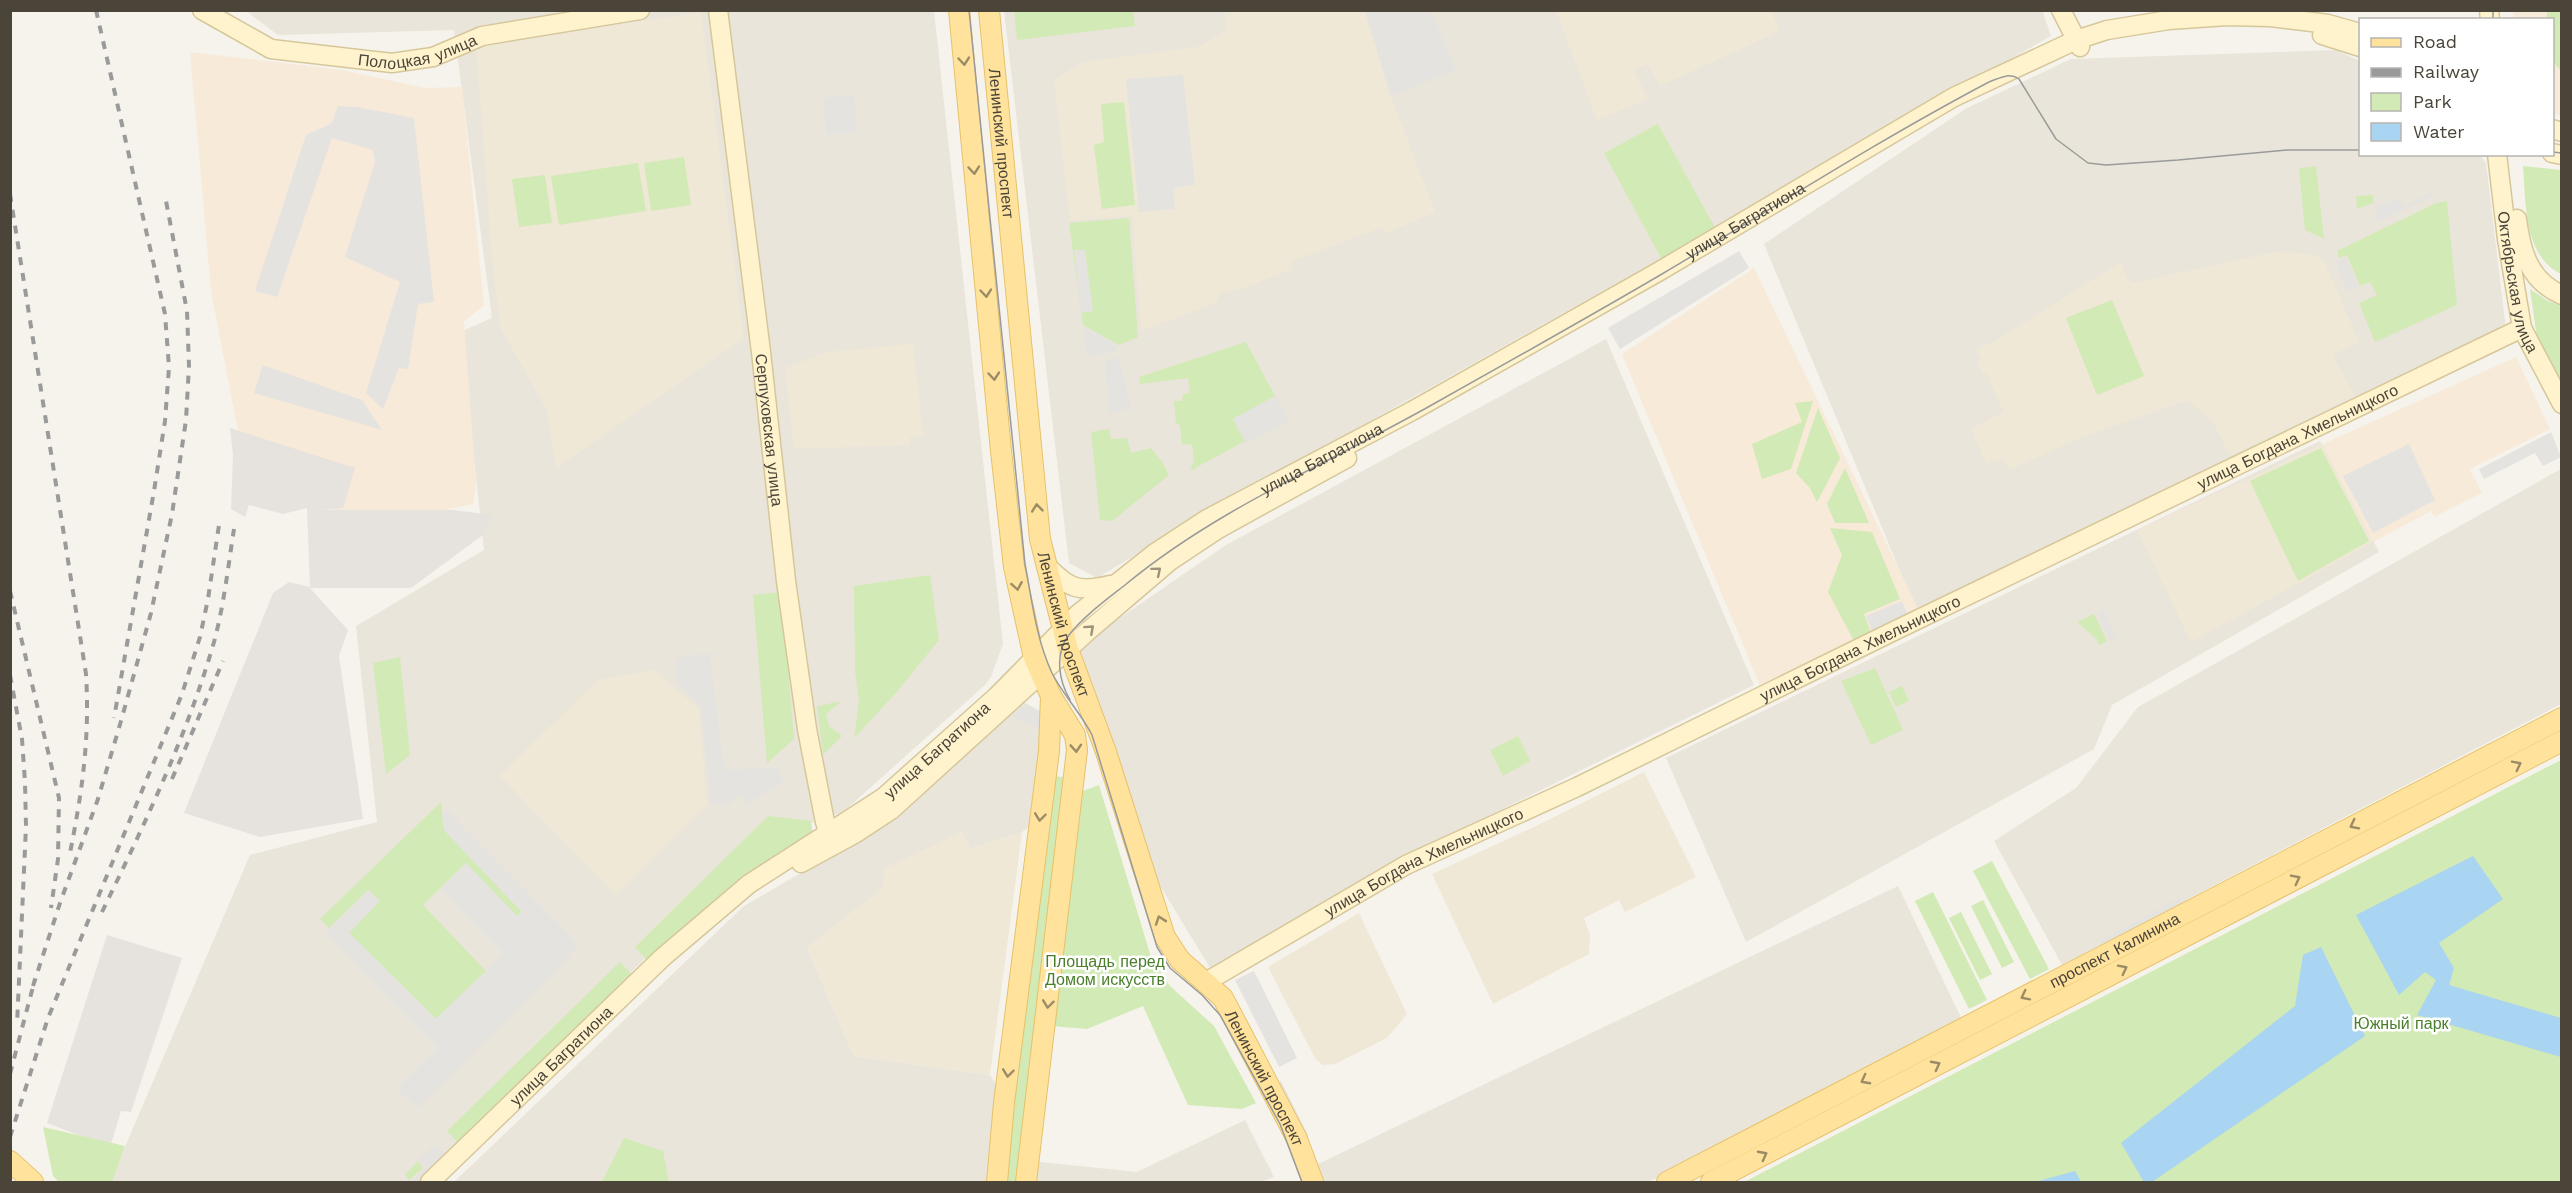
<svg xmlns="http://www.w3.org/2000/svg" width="2572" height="1193" viewBox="0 0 2572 1193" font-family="'Work Sans',sans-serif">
<rect width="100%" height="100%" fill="#f6f3ec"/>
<g fill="#eae5da">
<polygon points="2042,10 2051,36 1724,223 1197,518 1097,578 1069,563 1004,11"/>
<polygon points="246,11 934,11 1003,644 991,677 985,685 843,812 767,838 419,1182 110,1182 250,855 377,822 356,626 484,550 460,332 492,318 454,30 278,35"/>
<polygon points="2336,50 2360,61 2360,154 2480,155 2486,163 2506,329 1917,612 1764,244 1967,108 2071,59"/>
<polygon points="1606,339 1754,685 1399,860 1212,971 1148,866 1079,646 1226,545"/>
<polygon points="2320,441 2379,552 2112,705 2094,749 1746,942 1666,758"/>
<polygon points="2561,469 2561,704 2062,965 1994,841 2076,788 2138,707"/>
<polygon points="1021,700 1056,721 1045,815 1022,832 970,849 961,832 882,889 807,948 854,1056 990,1075 998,1087 992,1157 1137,1172 1245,1120 1274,1177 1261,1182 454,1182 744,906 889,822"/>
<polygon points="1898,886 1966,1028 1648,1182 1321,1182 1314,1166"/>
</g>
<g fill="#f7ead8">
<polygon points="2513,11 2561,11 2561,116 2553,113 2552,20 2514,19"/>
<polygon points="190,52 342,70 425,88 462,87 484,305 464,321 476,485 473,504 440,511 337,511 307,509 232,485 240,442 211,291"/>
<polygon points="1754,268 1921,615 1760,686 1622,354"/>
<polygon points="2516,357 2550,429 2470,469 2482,493 2434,517 2431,511 2373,542 2323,444"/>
</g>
<g fill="#e6e2dd">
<polygon points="230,428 355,468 343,508 320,510 453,510 492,515 483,535 411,588 310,588 348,630 339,656 363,819 260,837 184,813 273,593 289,582 310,587 307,508 283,514 249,505 245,517 231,509 233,455"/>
<polygon points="107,935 182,958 131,1112 121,1111 110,1147 47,1123"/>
</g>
<g fill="#efe8d6">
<polygon points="1225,11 1365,11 1391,97 1435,212 1385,234 1382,227 1290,262 1292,269 1250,286 1220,294 1216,303 1141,331 1132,216 1070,221 1054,80 1083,62 1198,47 1227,30"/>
<polygon points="1556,11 1771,11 1780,31 1660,86 1648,64 1634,70 1648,99 1597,120"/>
<polygon points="701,12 744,338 556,468 547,410 500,327 492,256 476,46"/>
<polygon points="2274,252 2313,254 2324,260 2359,342 2332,355 2355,396 2232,455 2228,452 2215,425 2188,400 2085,436 2009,470 2002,458 1986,464 1971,429 2004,412 1986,373 1983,374 1977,361 1981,360 1976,349 1993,342 2121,262 2126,278 2133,283"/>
<polygon points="913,344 923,436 910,437 910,445 794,449 785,368 827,352"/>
<polygon points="2323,444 2373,542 2191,642 2137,530"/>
<polygon points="654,670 699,709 707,805 616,895 500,776 597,680"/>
<polygon points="1644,772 1696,877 1625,912 1619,900 1584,918 1590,935 1589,954 1493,1004 1432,874 1538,825"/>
<polygon points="962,832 970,849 1022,832 990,1075 854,1056 807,948 882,889 885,868"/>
<polygon points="1359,913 1407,1014 1387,1038 1335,1064 1323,1065 1316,1060 1268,967"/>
</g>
<g fill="#d2eab5">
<polygon points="1014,11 1133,11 1135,26 1017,40"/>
<polygon points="2547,11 2561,11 2561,71 2553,61 2552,20 2547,19"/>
<polygon points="1124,102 1135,205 1102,209 1094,145 1104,142 1101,104"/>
<polygon points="1658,124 1715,228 1661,258 1604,153"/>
<polygon points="684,157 691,205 651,211 644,163"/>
<polygon points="638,163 646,211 559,225 551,176"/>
<polygon points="2316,166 2324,239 2305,230 2299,168"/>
<path d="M 2523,166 L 2561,170 L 2561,274 C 2523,255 2526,203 2523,166 Z"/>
<polygon points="545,175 552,223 519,227 512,179"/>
<polygon points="2373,195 2373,203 2357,209 2356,196"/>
<polygon points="2447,201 2457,305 2375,342 2359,303 2377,295 2370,282 2360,286 2347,255 2339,258 2337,251 2436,203"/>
<polygon points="1129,218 1138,337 1119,345 1083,325 1069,223"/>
<polygon points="2530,289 2548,301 2561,306 2561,387 2537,338"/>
<polygon points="2112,300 2144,376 2097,395 2066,318"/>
<polygon points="1246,342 1275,396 1233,419 1245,441 1190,471 1194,460 1192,444 1182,445 1180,425 1176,423 1174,401 1182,401 1183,394 1190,393 1188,378 1140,384 1139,377"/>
<polygon points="1813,401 1791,469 1762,479 1752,444 1802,422 1795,403"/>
<polygon points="1818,408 1840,458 1817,502 1810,488 1796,473"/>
<polygon points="1109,429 1111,439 1127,438 1131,453 1151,448 1163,463 1169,475 1112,521 1100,520 1091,432"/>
<polygon points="2321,448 2369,541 2298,581 2250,481"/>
<polygon points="1845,468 1869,523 1835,523 1827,504"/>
<polygon points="1830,528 1872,532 1900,599 1864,614 1871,633 1854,641 1828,592 1842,555"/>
<polygon points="930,575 939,640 895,694 854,738 859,701 855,671 854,586"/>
<polygon points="781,592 794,739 767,763 753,595"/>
<polygon points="2094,614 2107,641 2099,645 2096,639 2077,622"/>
<polygon points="400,657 410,755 386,774 373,663"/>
<polygon points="1875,668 1903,730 1871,745 1841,681"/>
<polygon points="1902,686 1909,701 1896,707 1889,692"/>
<polygon points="842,701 826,714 829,726 842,736 823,755 817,706"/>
<polygon points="1518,736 1530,761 1503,776 1490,750"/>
<polygon points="2561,760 2561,1182 1744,1182"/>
<polygon points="1054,776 1069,778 1021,1182 1005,1182"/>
<polygon points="1099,785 1151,957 1170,986 1214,1026 1256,1103 1242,1109 1188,1105 1143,1006 1087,1029 1051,1026 1078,793"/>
<polygon points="441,802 444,830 522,912 517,917 466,863 423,905 486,971 436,1019 349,933 379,901 369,890 329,928 320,919"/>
<polygon points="768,816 811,821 813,837 650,964 635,947"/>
<polygon points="1992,861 2049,969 2030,979 1973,871"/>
<polygon points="1933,892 1987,1000 1969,1009 1915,901"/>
<polygon points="1983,900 2014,962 2002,968 1971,906"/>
<polygon points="1961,912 1992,974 1980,980 1949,918"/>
<polygon points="620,962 636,979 460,1145 447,1131"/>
<polygon points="43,1127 125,1146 112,1182 59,1182 53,1176"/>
<polygon points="624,1138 663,1151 669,1182 602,1182"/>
<polygon points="418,1161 423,1168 409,1180 405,1175"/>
</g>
<g fill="#e5e3e0">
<polygon points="1365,11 1431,11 1456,69 1391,97"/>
<polygon points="1183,75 1195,185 1173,188 1175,209 1139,212 1126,79"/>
<polygon points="854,95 857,132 826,135 823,98"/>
<polygon points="338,106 357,107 414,118 434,302 418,304 408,369 399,368 383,409 366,393 400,282 345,257 375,162 373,150 332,138 277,297 255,291 306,135 332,123"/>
<polygon points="2431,193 2434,196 2376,223 2375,207 2399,198 2404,206"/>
<polygon points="1074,250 1085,250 1093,311 1081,313"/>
<polygon points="1739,251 1749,268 1620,349 1608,328"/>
<polygon points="2346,258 2358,287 2347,291 2336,262"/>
<polygon points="1083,328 1113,342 1118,351 1086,356"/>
<polygon points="1119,357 1131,408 1109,414 1105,361"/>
<polygon points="263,365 362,400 382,430 254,393"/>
<polygon points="1275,396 1289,421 1246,443 1233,419"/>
<polygon points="2551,432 2561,457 2543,466 2535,453 2484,479 2479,469"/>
<polygon points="2409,444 2435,500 2373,533 2343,476"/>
<polygon points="1902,601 1909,618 1873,635 1866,616"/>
<polygon points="2104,610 2117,637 2110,640 2097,613"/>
<polygon points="710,653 724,770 778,768 784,782 761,795 750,804 739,795 725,808 721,804 711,805 701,707 677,684 675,658"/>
<polygon points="1025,704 1042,712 1043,731 1012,716"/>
<polygon points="448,811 579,945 551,976 418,1108 396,1089 438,1048 325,933 368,890 380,901 349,933 436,1019 486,971 503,953 441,889 466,863 517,916 522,912 444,830 442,814"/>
<polygon points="2180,898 2186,899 2191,908 2099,949 2101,940"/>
<polygon points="1254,971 1297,1058 1279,1067 1235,980"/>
<polygon points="1281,1081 1308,1135 1302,1138 1275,1084"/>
<polygon points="435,1145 448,1156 423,1182 412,1182 426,1167 419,1159"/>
</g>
<g fill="#a9d4f2">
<polygon points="2473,856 2503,899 2439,943 2454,968 2449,985 2561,1018 2561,1057 2417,1015 2436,980 2425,972 2399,995 2356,915"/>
<polygon points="2321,947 2365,1036 2152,1182 2144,1182 2121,1143 2295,1006 2303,955"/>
<polygon points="2075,1171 2081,1182 2035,1182"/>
</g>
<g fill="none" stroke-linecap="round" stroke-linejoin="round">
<g stroke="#d6c79b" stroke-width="21">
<g id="secondary">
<path id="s1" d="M 202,10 L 271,49 L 392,63 L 433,57 L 482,36 L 640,10"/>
<path id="s2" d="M 718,10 L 761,352 L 786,581 L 807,729 L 825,822 L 832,843"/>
<polyline points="2061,10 2080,47"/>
<polyline points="2489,10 2490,20"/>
<polyline points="2322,35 2360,47"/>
<polyline points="2552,129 2562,132"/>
<polyline points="2552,153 2562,155"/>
<path id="s3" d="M 2497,154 L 2507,239 L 2522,328 L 2562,404"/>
<path d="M 2517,219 C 2521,251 2529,281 2562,295"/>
<path d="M 1046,565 C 1068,588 1078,593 1110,585"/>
<polyline points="801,863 856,833 891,810 1088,631 1170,561 1218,529 1347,458"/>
<path id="s4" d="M 1206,982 L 1406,865 L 1577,787 L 1896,630 L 2522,328"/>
<path id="s5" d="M 430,1182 L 662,958 L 749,884 L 884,797 L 997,696 L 1078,614 L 1155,553 L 1207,519 L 1412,411 L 1658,272 L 1954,97 L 2076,40 L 2107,30 L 2169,20 L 2227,16 L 2270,17 L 2328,24 L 2360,33"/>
</g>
</g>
<g stroke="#e6c16a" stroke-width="22">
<g id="primary">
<polyline points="959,10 1001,451 1014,567 1034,658 1051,696 1075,735 1077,750 1026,1182"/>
<path id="s6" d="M 989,10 L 1040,539 L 1068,649 L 1106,752 L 1165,937 L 1180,960 L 1223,998 L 1297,1139 L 1313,1182"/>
<polyline points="10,1161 33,1182"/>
<polyline points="997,1182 1004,1103 1049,751 1051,696"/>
<path id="s7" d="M 1667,1182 L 2562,718"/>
<polyline points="1711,1182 2562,741"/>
</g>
</g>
<use href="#secondary" stroke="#fff3cd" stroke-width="18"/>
<use href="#primary" stroke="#ffe39c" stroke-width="20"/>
<g stroke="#9a9a9a" stroke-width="1.5">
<path d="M 969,10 L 1025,564 C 1032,600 1036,639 1052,673 C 1063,695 1081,713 1092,735 L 1157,947 L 1170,968 L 1202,995 L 1220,1015 L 1280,1124 L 1302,1182"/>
<polyline points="2493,10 2493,20"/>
<polyline points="2552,152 2562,153"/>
<path d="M 1070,700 C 1059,681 1054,654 1069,635 C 1084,616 1106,600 1125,585 C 1219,507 1332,462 1437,402 C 1512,360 1587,318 1662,274 C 1770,210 1877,141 1989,82 C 2000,78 2009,72 2019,79 L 2056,139 L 2088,163 L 2106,165 L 2178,160 L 2287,150 L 2360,150"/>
</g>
<g stroke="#9a9a9a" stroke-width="4" stroke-dasharray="8 8" stroke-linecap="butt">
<polyline points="96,10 165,314 169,367 165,421 154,491 114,718"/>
<path d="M 10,194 L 86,674 C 90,740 82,793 69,858"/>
<polyline points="10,591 59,798 58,859 51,908"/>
<polyline points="10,675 22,739 25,782 26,826 17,1025"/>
<polyline points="172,779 223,661"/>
<path d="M 102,912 C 144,825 187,736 214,642 C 224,605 228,567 234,529"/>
<polyline points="33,986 60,903 98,799 121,721 151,613 172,514 186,420 189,366 187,311 166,201"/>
<polyline points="10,1074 35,979"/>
<polyline points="10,1137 48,1018 182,694 200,637 208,599 219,525"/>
</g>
</g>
<defs><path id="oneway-chevron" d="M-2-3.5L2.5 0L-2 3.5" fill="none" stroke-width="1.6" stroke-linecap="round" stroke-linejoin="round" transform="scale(1.5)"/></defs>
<g stroke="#9c8c66">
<use href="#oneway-chevron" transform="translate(964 61) rotate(85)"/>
<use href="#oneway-chevron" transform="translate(974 170) rotate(85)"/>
<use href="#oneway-chevron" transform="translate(986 293) rotate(85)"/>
<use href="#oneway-chevron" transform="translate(994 376) rotate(85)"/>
<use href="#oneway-chevron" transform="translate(1037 508) rotate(-96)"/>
<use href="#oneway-chevron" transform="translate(1017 586) rotate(80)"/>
<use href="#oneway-chevron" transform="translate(1076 748) rotate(86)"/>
<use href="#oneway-chevron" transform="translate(2517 765) rotate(-27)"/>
<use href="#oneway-chevron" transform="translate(1040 817) rotate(97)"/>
<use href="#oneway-chevron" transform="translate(2354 825) rotate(153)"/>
<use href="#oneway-chevron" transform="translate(2296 879) rotate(-27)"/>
<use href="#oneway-chevron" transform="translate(1160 920) rotate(-109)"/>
<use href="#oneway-chevron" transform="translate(2123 969) rotate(-27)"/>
<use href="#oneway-chevron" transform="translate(2025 996) rotate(153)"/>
<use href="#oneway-chevron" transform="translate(1048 1004) rotate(97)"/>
<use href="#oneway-chevron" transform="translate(1936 1065) rotate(-28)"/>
<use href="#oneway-chevron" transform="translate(1008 1073) rotate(97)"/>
<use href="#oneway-chevron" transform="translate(1865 1080) rotate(152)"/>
<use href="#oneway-chevron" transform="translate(1763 1155) rotate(-28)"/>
</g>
<g stroke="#9c937c">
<use href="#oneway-chevron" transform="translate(1157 571) rotate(-40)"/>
<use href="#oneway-chevron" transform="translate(1090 629) rotate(-42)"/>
</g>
<g text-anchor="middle" stroke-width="5" stroke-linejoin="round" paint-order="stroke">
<g font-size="16" fill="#4b4439" stroke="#fff">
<text dy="6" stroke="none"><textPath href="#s1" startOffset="228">Полоцкая улица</textPath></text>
<text dy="6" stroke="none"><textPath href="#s6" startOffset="134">Ленинский проспект</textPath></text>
<text dy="6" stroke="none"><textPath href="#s5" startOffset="1640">улица Багратиона</textPath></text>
<text dy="6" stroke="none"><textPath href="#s3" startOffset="130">Октябрьская улица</textPath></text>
<text dy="6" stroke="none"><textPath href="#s2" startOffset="423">Серпуховская улица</textPath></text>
<text dy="6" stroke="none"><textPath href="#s4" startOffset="1221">улица Богдана Хмельницкого</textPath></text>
<text dy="6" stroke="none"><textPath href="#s5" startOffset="1154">улица Багратиона</textPath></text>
<text dy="6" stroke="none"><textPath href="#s6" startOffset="620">Ленинский проспект</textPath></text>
<text dy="6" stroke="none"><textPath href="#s4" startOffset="735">улица Богдана Хмельницкого</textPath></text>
<text dy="6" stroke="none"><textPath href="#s5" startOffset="668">улица Багратиона</textPath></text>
<text dy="6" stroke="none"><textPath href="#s4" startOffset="249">улица Богдана Хмельницкого</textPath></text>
<text dy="6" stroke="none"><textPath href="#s7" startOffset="504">проспект Калинина</textPath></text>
<text dy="6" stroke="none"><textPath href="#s5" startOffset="182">улица Багратиона</textPath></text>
<text dy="6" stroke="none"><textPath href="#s6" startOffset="1124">Ленинский проспект</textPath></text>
</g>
<g font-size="16" fill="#4a7f2a" stroke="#fff">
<text x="1105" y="967">Площадь перед<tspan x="1105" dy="18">Домом искусств</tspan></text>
<text x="2401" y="1029">Южный парк</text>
</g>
</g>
<rect width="2572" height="1193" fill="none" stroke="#4b4439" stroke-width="24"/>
<rect x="2359" y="18" width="195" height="138" fill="#ffffff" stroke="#b7b4b0" stroke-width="1.5"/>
<rect x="2371" y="38" width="30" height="9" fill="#ffe39c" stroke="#b7b4b0" stroke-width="1.5"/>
<text x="2413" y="48" font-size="18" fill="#4b4439">Road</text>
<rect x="2371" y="68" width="30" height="9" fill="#9a9a9a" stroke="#b7b4b0" stroke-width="1.5"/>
<text x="2413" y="78" font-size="18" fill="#4b4439">Railway</text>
<rect x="2371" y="93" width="30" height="18" fill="#d2eab5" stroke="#b7b4b0" stroke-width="1.5"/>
<text x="2413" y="108" font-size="18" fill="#4b4439">Park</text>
<rect x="2371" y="123" width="30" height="18" fill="#a9d4f2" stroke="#b7b4b0" stroke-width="1.5"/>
<text x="2413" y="138" font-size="18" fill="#4b4439">Water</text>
</svg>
